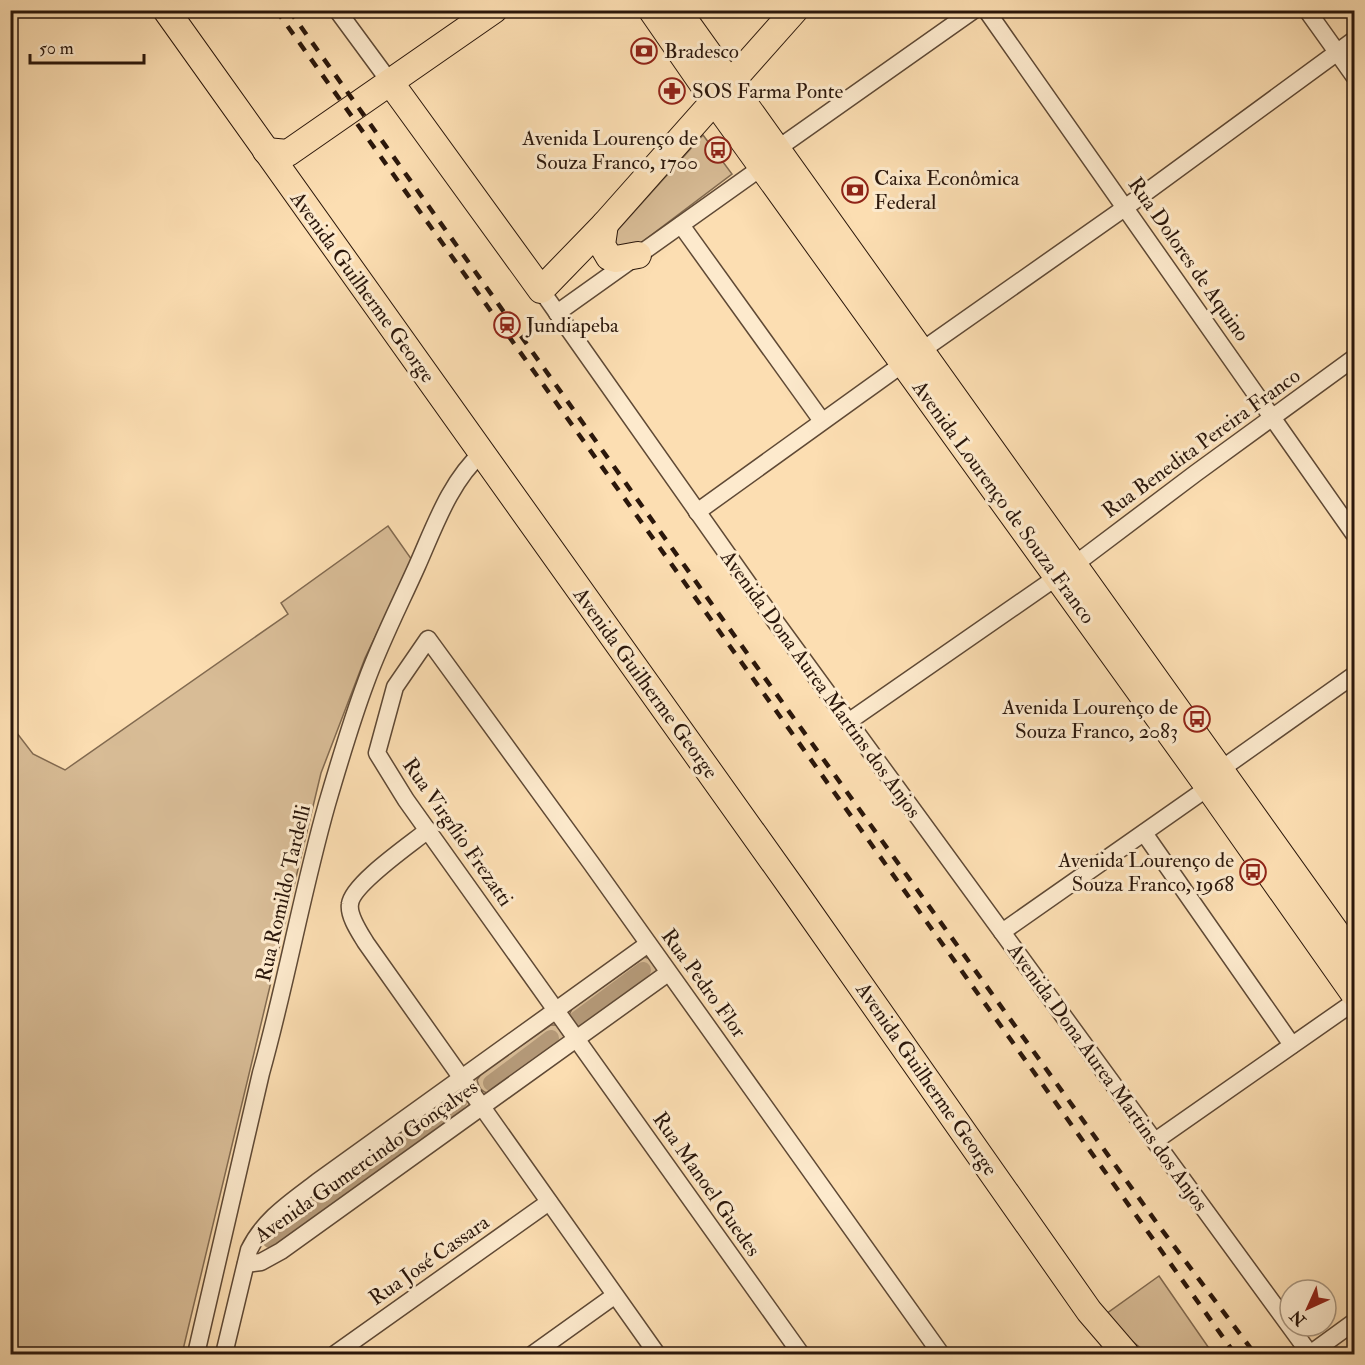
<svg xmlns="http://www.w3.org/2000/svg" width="1365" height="1365" viewBox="0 0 1365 1365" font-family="'IM FELL Double Pica',serif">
<rect width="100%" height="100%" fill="#fcdeb2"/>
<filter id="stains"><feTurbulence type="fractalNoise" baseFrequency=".00333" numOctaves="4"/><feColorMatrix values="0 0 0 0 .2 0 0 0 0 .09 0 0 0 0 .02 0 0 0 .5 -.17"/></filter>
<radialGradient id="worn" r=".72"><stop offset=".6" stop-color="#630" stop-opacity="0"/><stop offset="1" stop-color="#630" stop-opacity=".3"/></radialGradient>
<g fill="#d8bc96" stroke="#826a50" stroke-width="1.5">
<polygon points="703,135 732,174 638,245 619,251 612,246 616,232"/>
<polygon points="388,526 412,560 365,658 321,773 182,1354 11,1354 10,724 33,754 65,770 288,614 281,603"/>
<polygon points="645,957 650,959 657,970 657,975 580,1028 575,1026 569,1015 572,1009"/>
<path d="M 551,1025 L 557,1025 L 564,1036 L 563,1042 L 489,1094 C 481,1091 479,1088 477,1080 L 481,1074 Z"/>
<path d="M 460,1091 L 465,1093 L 470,1107 L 274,1247 C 264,1246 261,1241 263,1230 L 454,1092 Z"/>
<polygon points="1159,1276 1213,1354 1148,1354 1121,1332 1106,1314"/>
</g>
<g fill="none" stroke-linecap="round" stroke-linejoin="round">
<g stroke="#b59a79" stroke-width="16">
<polyline points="577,1019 643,970"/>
<polyline points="491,1083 551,1038"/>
<polyline points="270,1240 459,1102"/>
</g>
<g stroke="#5f4935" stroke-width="19">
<g id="minor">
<polyline points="337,10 390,82"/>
<polyline points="986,10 1354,534"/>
<polyline points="1307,10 1354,76"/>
<polyline points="777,149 974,10"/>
<polyline points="681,225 822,421"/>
<polyline points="541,290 759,599 1310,1354"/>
<polyline points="557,313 762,167"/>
<polyline points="921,351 1126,207 1354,40"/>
<polyline points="697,512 904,363"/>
<polyline points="1074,565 1196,473 1354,358"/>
<polyline points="848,722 1057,577"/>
<polyline points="1220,770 1354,675"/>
<path d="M 428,830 C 411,844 352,884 350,904 C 348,916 360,933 366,943 L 657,1354"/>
<polyline points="1144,833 1292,1045"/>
<polyline points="1002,932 1209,787"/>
<polyline points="1155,1141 1354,1002"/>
<polyline points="246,1264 261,1262 281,1251 668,973"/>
<path d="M 196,1354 L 261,1073 C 286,984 302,892 327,804 C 339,763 351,722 366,682 C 380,643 400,604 417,566 C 434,528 450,481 482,453"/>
<path d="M 224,1354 L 249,1250 C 264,1219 291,1202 317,1182 L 648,944"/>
<polyline points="335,1354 549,1202"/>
<polyline points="533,1354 614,1296"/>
<polyline points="801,1354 406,800 377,753 395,687 428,639 591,863 941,1354"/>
<polyline points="1310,1354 1354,1322"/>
</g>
</g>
<g stroke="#2b170b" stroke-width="28">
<g id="primary">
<polyline points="166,10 795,892 1089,1311 1126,1354"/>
<polyline points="390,82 541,290 605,224 795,10"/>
<polyline points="266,151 288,153 494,10"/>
<polyline points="605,224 602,245 609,257 616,259 638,255"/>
</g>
</g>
<g stroke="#2b170b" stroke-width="29">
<g id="trunk">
<polyline points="652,10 715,101 1209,787 1354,993"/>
<polyline points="677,10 1354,958"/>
</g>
</g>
<use href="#minor" stroke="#fdeacd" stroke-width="16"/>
<use href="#primary" stroke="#fcdeb2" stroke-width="26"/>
<use href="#trunk" stroke="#fcdeb2" stroke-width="27"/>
<g stroke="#2b170b" stroke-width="4.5" stroke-dasharray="10 10" stroke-linecap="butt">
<polyline points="276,10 1235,1354"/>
<polyline points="289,10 716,610 1159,1226 1255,1354"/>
</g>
</g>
<defs>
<g id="bank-ring" transform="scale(1.35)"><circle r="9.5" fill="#fdeacd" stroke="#8f2418" stroke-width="1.5"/><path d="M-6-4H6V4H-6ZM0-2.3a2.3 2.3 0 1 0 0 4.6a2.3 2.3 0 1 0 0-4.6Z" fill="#8f2418"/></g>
<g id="pharmacy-ring" transform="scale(1.35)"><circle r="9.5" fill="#fdeacd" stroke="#8f2418" stroke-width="1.5"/><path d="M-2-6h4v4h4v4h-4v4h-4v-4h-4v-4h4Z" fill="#8f2418"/></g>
<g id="bus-ring" transform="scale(1.35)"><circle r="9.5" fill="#fdeacd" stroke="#8f2418" stroke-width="1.5"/><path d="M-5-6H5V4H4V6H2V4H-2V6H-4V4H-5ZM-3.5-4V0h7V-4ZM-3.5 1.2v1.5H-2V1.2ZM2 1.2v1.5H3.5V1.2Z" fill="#8f2418"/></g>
<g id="station-ring" transform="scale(1.35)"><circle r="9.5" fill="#fdeacd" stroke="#8f2418" stroke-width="1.5"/><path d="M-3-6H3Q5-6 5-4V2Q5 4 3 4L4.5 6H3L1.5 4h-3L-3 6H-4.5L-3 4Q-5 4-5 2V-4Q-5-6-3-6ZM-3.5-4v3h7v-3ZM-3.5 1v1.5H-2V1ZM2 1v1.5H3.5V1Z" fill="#8f2418"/></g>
</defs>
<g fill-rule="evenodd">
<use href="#bank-ring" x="644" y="51"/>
<use href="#pharmacy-ring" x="672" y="91"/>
<use href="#bus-ring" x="718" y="150"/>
<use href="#bank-ring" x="855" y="190"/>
<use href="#station-ring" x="507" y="325"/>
<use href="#bus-ring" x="1197" y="719"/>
<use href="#bus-ring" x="1253" y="872"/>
</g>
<g text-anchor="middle" stroke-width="6" stroke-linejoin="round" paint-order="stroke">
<g font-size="21" fill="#2b170b" stroke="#fdeacd" text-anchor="start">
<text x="664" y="58">Bradesco</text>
<text x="692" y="98">SOS Farma Ponte</text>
<text x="698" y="145" text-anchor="end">Avenida Lourenço de<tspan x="698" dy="24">Souza Franco, 1700</tspan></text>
<text x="874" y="185">Caixa Econômica<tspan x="874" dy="24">Federal</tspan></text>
<text x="526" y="332">Jundiapeba</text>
<text x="1178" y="714" text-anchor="end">Avenida Lourenço de<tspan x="1178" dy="24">Souza Franco, 2083</tspan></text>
<text x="1234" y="867" text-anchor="end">Avenida Lourenço de<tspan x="1234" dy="24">Souza Franco, 1968</tspan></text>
</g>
<g font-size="21" fill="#2b170b" stroke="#fdeacd">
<text transform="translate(1189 259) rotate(55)" y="7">Rua Dolores de Aquino</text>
<text transform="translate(363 287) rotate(54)" y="7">Avenida Guilherme George</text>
<text transform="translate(1201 443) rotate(-36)" y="7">Rua Benedita Pereira Franco</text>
<text transform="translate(1004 502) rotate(54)" y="7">Avenida Lourenço de Souza Franco</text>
<text transform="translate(646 683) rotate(54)" y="7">Avenida Guilherme George</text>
<text transform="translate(821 684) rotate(54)" y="7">Avenida Dona Aurea Martins dos Anjos</text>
<text transform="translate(458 832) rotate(55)" y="7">Rua Virgílio Frezatti</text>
<text transform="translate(283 893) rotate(-77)" y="7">Rua Romildo Tardelli</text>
<text transform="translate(704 983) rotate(54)" y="7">Rua Pedro Flor</text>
<text transform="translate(1108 1077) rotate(54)" y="7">Avenida Dona Aurea Martins dos Anjos</text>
<text transform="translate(927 1079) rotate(55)" y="7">Avenida Guilherme George</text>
<text transform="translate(366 1161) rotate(-35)" y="7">Avenida Gumercindo Gonçalves</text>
<text transform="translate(707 1184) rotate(55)" y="7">Rua Manoel Guedes</text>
<text transform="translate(429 1260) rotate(-35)" y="7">Rua José Cassara</text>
</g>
</g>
<rect width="1365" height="1365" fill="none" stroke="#fcdeb2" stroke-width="36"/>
<rect x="12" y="12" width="1341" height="1341" fill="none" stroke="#2b170b" stroke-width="3"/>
<rect x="18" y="18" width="1329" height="1329" fill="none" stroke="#2b170b" stroke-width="1.5"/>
<g transform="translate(1308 1308) rotate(225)"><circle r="28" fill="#fdeacd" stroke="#a9967f" stroke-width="1.5"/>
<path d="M0-4.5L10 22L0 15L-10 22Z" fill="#8f2418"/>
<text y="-9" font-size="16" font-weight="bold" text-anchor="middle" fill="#2b170b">N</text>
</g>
<path d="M30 54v9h114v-9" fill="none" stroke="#2b170b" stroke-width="3"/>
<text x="39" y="54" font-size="18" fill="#2b170b" stroke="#fdeacd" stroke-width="4.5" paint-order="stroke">50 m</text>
<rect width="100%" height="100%" filter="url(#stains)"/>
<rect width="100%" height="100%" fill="url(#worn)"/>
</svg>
